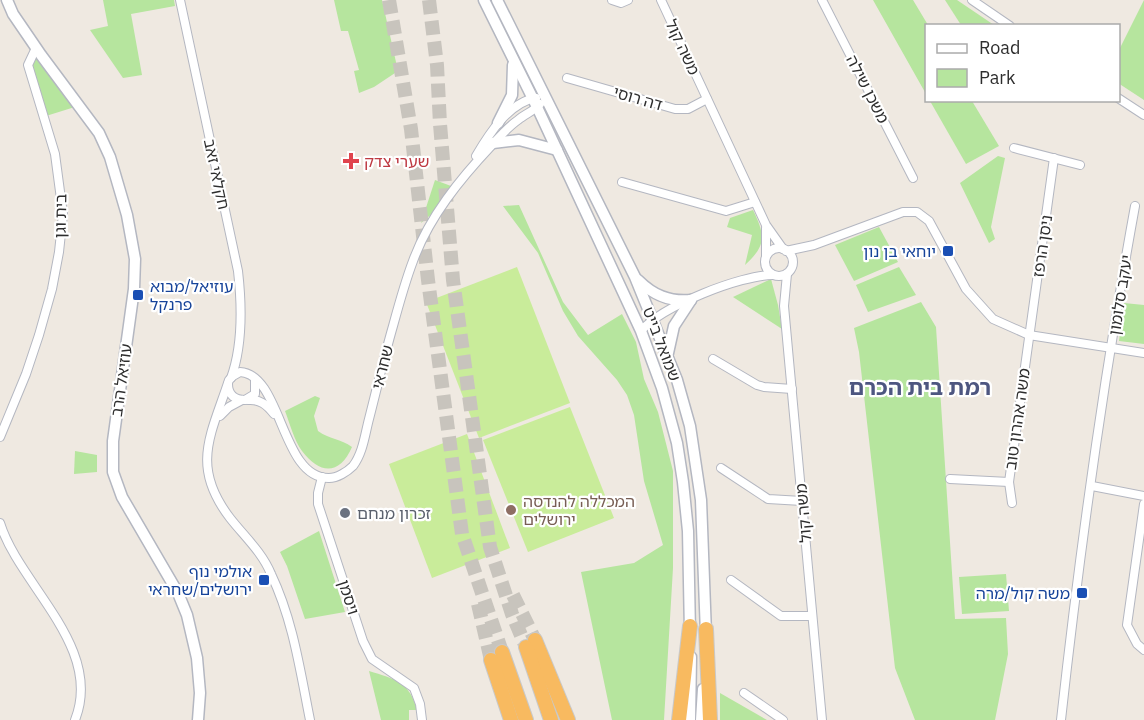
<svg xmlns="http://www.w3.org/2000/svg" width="1144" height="720" viewBox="0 0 1144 720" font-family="'IBM Plex Sans','Noto Sans Hebrew',sans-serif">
<rect width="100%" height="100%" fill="#efe9e1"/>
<g fill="#b6e59e">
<polygon points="103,0 174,0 175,6 131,14 142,75 123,78 90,30 108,26"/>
<polygon points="334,0 382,0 398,71 374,87 359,93 354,71 359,70 348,31 341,31"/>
<polygon points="873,0 913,0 928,25 926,26 926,94"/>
<polygon points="945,0 957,0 994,25 961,25"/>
<polygon points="1144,0 1144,100 1118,83 1119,50"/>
<polygon points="36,52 78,106 46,116 31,64"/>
<polygon points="930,101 972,101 999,146 966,164"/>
<polygon points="998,156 1005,158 991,227 995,239 989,243 960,183"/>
<polygon points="435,180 451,186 434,212 421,223"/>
<polygon points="519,205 563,302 588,335 622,314 636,342 644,379 658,412 673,471 673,568 664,720 612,720 581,572 634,563 663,545 644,481 634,415 627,395 617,380 578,336 563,311 538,253 503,206"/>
<path d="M 753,210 C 765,235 767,245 745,265 L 752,235 L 727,227 L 730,218 Z"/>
<polygon points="879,227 898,262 854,281 835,245"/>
<polygon points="899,267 916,295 868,312 856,285"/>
<polygon points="771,279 778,305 782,329 733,297"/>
<polygon points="921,302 936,327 955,619 1006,618 1008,654 995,720 915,720 895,668 859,352 854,328"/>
<polygon points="1124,303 1144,305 1144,344 1119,341"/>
<path d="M 315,396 L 320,398 L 314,416 L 318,431 C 329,439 341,439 352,447 C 340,475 320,475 302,451 C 294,440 290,424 285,411 Z"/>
<polygon points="75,451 97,455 97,472 74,474"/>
<polygon points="319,531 345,612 305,619 287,566 280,552"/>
<polygon points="1006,574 1009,611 962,614 959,577"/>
<path d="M 369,671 C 395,679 410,682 417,710 L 409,710 L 409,720 L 381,720 Z"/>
<polygon points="720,693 767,720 720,720"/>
</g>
<g fill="#c9ec9a">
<polygon points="517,267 570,403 479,438 426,302"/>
<polygon points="570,407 614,518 528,552 483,440"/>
<polygon points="467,434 510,548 432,578 389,464"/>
</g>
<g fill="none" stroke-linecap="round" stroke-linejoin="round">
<g stroke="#c8c4bd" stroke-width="14" stroke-dasharray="14 7" stroke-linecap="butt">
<polyline points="389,0 411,129 428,280 462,534 502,652"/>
<polyline points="429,0 437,65 440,124 453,280 490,547 512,614 526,647"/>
<polyline points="513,595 535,640"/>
<polyline points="478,604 491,660"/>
</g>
<g stroke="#b4b7c1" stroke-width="10">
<g id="minor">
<path d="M 180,0 L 238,271 C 242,306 243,345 231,378"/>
<polyline points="612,0 621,3 628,0"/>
<polyline points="661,0 766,225 783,249"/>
<polyline points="822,0 913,178"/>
<polyline points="972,0 1010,26"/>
<polyline points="567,78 675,109 688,109 707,99"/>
<polyline points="1118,98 1144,115"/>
<polyline points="1014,148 1080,165"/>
<path d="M 476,156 C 489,134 509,102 536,98"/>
<polyline points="622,182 726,211 755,202"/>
<polyline points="766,228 766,256"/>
<circle cx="779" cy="262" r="14"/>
<polyline points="786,251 814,245 903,212 917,212 929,221 966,289 993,319 1029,335 1144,353"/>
<polyline points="787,274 784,306 822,720"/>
<path d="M 641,331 C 662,306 741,275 773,275"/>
<polyline points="713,359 757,385 764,387 792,389"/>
<path d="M 228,384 C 228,395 235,400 245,400 L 255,394 L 255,380"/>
<path d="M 248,400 C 260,399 267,405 274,414"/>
<polyline points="220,416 229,407 242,400"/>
<polyline points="0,437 26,374 39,335 52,289 59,252 63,214 55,154 28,65 36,48"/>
<polyline points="721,468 768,499 802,501"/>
<polyline points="322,477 318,493 318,504 363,641 372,659 414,688 420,704 422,720"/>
<polyline points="950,479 1009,482"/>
<polyline points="1092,486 1144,496"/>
<polyline points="1012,503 1009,482 1054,158"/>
<polyline points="1144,504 1127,625 1137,644 1144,650"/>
<path d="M 0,523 C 19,585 104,647 75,720"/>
<polyline points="731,580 781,616 812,616"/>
<polyline points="744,693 783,720"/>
<path d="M 310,720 C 300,670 293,620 271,574 C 262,552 244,536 230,518 C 190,466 211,435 229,380 L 233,376 L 240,372 C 282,374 281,479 329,478 C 337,478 347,472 353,466 C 363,453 365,434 369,419 C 377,388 384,357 393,326 C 399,304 405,282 413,261 C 429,217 460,179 492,145 C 500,136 508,127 518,120 C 525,114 534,111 540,104"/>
<path d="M 1061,720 C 1080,548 1104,376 1135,206"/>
</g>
</g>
<g stroke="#b4b7c1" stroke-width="13">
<g id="tertiary">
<polyline points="7,0 13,14 41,55 99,133 110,157 127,215 135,259 134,289 113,441 113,472 122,497 178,593 187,615 197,658 200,693 198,720"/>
<polyline points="484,0 537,107 641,331 662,388 677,443 683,482 688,531 690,633"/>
<polyline points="497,0 635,277 677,380 690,426 701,500 706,634"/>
<polyline points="498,123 512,95 513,65"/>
<polyline points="493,143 519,140 557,150"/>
<path d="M 638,280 C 653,295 669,302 691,300"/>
<polyline points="668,353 674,326 691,300"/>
<polyline points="690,720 691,657"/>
<polyline points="701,720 703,689"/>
</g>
</g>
<g stroke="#c9c9c9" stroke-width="16">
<g id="trunk">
<polyline points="706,629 710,720"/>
<polyline points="535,640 568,720"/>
<polyline points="526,647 551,720"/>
<polyline points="502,652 526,720"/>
<polyline points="491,660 511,720"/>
<polyline points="679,720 690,626"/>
</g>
</g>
<use href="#minor" stroke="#fff" stroke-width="8"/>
<use href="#tertiary" stroke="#fff" stroke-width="10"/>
<use href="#trunk" stroke="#f8ba60" stroke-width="14"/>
</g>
<path fill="#e0444e" stroke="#fff" stroke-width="2" d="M348 152h6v6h6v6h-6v6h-6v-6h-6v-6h6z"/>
<g fill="#1a4fb4" stroke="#fff" stroke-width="2">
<rect x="942" y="245" width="12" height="12" rx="3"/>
<rect x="132" y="289" width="12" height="12" rx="3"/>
<rect x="258" y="574" width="12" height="12" rx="3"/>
<rect x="1076" y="587" width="12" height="12" rx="3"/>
</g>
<circle fill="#8d6e63" stroke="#fff" stroke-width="2" cx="511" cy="510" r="6"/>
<circle fill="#6b7280" stroke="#fff" stroke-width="2" cx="345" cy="513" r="6"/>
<g text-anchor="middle" stroke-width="4.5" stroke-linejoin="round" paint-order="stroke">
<g font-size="16" fill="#2e2e2e" stroke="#fff">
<text transform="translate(683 47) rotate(65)" y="6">משה קול</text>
<text transform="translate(868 89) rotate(63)" y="6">משכן שילה</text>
<text transform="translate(638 98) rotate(16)" y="6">דה רוסי</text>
<text transform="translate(217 174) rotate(78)" y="6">חקלאי זאב</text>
<text transform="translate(60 216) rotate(-89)" y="6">בית וגן</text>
<text transform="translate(1042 246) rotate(-82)" y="6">ניסן הרפז</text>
<text transform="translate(1120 295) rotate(-81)" y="6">יעקב סלומון</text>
<text transform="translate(662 344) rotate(69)" y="6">שמואל בייט</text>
<text transform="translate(382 367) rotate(-76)" y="6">שחראי</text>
<text transform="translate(121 380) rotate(-82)" y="6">עוזיאל הרב</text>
<text transform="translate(1017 419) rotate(-82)" y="6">משה אהרון טוב</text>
<text transform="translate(803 513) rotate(-95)" y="6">משה קול</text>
<text transform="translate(349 597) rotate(72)" y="6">ויסמן</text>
</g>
<g font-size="16" fill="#be3a42" stroke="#fff" text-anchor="start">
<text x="364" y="167">שערי צדק</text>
</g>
<g font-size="16" fill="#164399" stroke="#fff" text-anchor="end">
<text x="936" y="257">יוחאי בן נון</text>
<text x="150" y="292" text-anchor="start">עוזיאל/מבוא<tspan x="150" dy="18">פרנקל</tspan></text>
<text x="252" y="577">אולמי נוף<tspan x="252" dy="18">ירושלים/שחראי</tspan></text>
<text x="1070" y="599">משה קול/מרה</text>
</g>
<g font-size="16" fill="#785e54" stroke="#fff" text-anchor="start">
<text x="523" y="507">המכללה להנדסה<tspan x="523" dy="18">ירושלים</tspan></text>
</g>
<g font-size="16" fill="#5b616d" stroke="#fff" text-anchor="start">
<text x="357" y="519">זכרון מנחם</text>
</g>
<g font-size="22" font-weight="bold" fill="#4d5680" stroke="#fff">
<text x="920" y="395">רמת בית הכרם</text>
</g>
</g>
<rect x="925" y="24" width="195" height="78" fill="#ffffff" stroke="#ababab" stroke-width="1.5"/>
<rect x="937" y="44" width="30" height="9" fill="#ffffff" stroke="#ababab" stroke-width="1.5"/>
<text x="979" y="54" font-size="18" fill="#2e2e2e">Road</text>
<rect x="937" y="69" width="30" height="18" fill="#b6e59e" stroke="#ababab" stroke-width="1.5"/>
<text x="979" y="84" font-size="18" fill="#2e2e2e">Park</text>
</svg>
